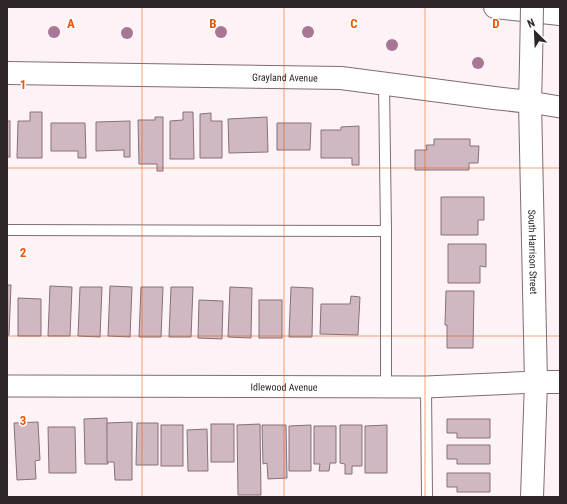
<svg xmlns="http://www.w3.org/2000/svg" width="567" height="504" viewBox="0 0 567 504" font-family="'Roboto Condensed',sans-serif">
<rect width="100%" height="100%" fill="#fdf3f7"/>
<g fill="#d0b8c2" stroke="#867079">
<polygon points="30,112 42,112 42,158 17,158 18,121 30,121"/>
<polygon points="183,112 193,112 194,159 170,159 170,121 183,120"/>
<polygon points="211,113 211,121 222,121 222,158 200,158 200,114"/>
<polygon points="155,117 163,117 163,171 157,171 157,164 139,164 138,120 155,120"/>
<polygon points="267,117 268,152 229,153 228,119"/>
<rect x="7" y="121" width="3" height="36"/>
<polygon points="130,121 130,157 124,157 124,150 96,151 96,122"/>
<polygon points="51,123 85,123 86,158 78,158 78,151 51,151"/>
<polygon points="277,123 311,123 310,150 277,150"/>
<polygon points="359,126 359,165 352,165 352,158 321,158 321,130 341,130 341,127"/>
<polygon points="434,139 470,139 470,146 479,146 478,163 469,163 469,170 415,170 415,150 427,150 426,145 434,145"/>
<polygon points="441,197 484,197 484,220 478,220 478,235 441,235"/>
<polygon points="448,244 486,244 486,267 480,266 480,283 448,283"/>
<polygon points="7,285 11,285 9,335 7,335"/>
<polygon points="50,286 72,287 70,336 48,336"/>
<polygon points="110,286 132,287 130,337 108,336"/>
<polygon points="80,287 102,287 100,337 78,336"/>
<polygon points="141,287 163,287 161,337 139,337"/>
<polygon points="171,287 193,287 191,337 169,337"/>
<polygon points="230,287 252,288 251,338 228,337"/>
<polygon points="291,287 313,288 312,337 289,337"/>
<polygon points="446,291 474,291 473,348 447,348 447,325 445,325"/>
<polygon points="351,296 360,297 358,335 320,334 321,304 350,304"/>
<polygon points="18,298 41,299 41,336 18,336"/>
<polygon points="199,300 223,301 222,339 198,338"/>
<rect x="259" y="300" width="23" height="38"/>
<polygon points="107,418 108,464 85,464 84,419"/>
<polygon points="447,419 490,419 490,438 457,438 457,433 447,433"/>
<polygon points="38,422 40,460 35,461 36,479 17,480 14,423"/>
<polygon points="132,422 132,480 115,480 114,462 107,462 107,423"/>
<polygon points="137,423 158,423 158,465 136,465"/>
<rect x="211" y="424" width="23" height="38"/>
<polygon points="260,424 261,495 238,495 237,425"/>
<rect x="161" y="425" width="22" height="41"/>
<polygon points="262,425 286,425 287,478 268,479 267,463 263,464"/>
<polygon points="311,425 311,471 289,471 289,426"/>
<polygon points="340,425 362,425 362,466 352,466 352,474 345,474 345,464 340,463"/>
<polygon points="387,425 387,473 365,473 365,426"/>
<polygon points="314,426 336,426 336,463 330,463 329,471 319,471 320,464 314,464"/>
<polygon points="48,427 75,427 76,473 49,473"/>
<polygon points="207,429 208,471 188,471 187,430"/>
<polygon points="447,445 490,445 490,464 457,464 457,459 447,459"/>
<polygon points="447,473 490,473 490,492 457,492 457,487 447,487"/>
</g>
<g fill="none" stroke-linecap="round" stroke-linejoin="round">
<g stroke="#816b74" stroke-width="12">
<g id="service">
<polyline points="7,230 386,231 384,84"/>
<polyline points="386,231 386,387"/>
<polyline points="426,387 427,497"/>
</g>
</g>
<g stroke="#816b74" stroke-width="23">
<g id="minor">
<polyline points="530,102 560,107"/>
<path id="s1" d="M 7,386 L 426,387 L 536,382"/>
</g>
</g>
<g stroke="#816b74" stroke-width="24">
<g id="tertiary">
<path id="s2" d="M 531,63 L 530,102 L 536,382 L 532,497"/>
<path id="s3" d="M 7,73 L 341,78 L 494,98 L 530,102"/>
<polyline points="536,382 560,382"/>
</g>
</g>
<g stroke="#816b74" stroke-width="24">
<polyline id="motorway" points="495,7 560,14"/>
</g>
<use href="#service" stroke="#fff" stroke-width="10"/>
<use href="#minor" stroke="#fff" stroke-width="21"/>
<use href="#tertiary" stroke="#fff" stroke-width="22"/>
<use href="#motorway" stroke="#fff" stroke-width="22"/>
<g stroke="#816b74" stroke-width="24" stroke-linecap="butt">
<polyline id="tertiary-bridge" points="531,63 532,7"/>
</g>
<use href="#tertiary-bridge" stroke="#fff" stroke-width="22"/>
</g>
<g fill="#a87793">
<circle cx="54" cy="32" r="6"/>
<circle cx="221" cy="32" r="6"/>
<circle cx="308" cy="32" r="6"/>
<circle cx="127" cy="33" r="6"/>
<circle cx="392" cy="45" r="6"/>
<circle cx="478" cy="63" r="6"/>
</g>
<path fill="none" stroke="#e8590c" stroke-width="1" stroke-opacity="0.55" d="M 142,7 L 142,497M 284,7 L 284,497M 425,7 L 425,497M 7,168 L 560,168M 7,336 L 560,336"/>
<g text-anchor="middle" stroke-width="3" stroke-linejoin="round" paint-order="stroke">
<g font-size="10" fill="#2e2529" stroke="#fff">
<text dy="4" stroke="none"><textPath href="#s3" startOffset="278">Grayland Avenue</textPath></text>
<text dy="4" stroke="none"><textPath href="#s2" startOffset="189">South Harrison Street</textPath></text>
<text dy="4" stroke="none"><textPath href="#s1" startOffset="277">Idlewood Avenue</textPath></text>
</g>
</g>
<g font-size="13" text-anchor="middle" font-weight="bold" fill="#e8590c" stroke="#fff" stroke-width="3" stroke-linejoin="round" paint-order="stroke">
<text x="71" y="28">A</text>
<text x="213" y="28">B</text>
<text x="354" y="28">C</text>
<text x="496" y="28">D</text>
<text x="23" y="89">1</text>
<text x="23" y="257">2</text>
<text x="23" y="425">3</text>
</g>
<rect width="567" height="504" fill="none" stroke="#2e2529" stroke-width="16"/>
<g transform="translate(535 32) rotate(336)" stroke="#ffffff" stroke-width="3" paint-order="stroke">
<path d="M0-3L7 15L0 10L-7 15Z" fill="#2e2529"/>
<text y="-6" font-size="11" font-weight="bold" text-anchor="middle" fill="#2e2529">N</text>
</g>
</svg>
